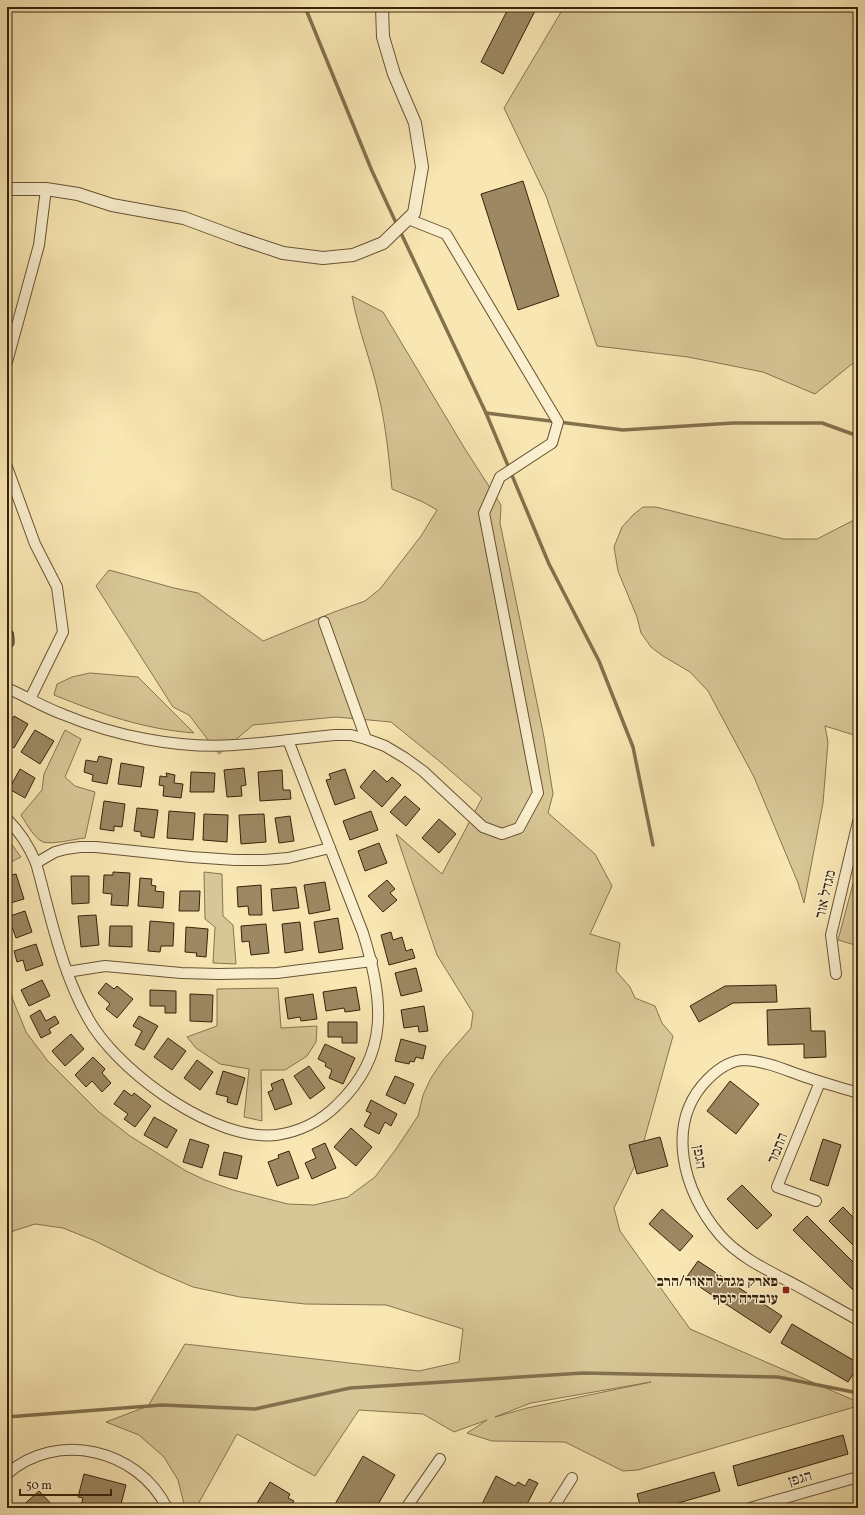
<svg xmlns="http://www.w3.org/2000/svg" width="865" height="1515" viewBox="0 0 865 1515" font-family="Vollkorn,'Frank Ruhl Libre',serif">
<rect width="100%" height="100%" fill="#f8e7b3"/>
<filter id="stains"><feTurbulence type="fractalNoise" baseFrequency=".005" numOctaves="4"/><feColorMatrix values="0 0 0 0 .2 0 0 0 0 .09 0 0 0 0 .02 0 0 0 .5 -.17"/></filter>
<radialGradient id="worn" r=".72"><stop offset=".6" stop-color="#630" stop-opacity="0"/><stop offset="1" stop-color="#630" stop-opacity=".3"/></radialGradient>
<g fill="#d7c696" stroke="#887450" fill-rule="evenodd">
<polygon points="564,7 858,7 858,359 815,394 763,372 688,357 597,346 546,196 504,108"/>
<path d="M 352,296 L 383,312 L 465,449 L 501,505 L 500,523 L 544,737 L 553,794 L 548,813 L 595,854 L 612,886 L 590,934 L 620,943 L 616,971 L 630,987 L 635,998 L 655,1006 L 662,1023 L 673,1036 L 640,1155 L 614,1208 L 620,1231 L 690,1329 L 858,1402 L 858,1406 L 638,1470 L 623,1471 L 565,1442 L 492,1441 L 467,1433 L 487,1420 L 454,1432 L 423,1414 L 359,1410 L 315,1476 L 237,1434 L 196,1508 L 185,1508 L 178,1480 L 164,1457 L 139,1435 L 106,1422 L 148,1406 L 185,1344 L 419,1371 L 459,1362 L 463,1329 L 386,1305 L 305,1304 L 240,1297 L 193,1287 L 160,1273 L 93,1240 L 63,1228 L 35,1224 L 7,1233 L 7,976 L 13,1000 L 26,1032 L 47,1060 L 99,1112 L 130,1136 L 186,1171 L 205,1180 L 233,1190 L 288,1204 L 314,1205 L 348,1197 L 375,1177 L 396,1149 L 418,1116 L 423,1095 L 431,1078 L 443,1060 L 471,1028 L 473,1013 L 437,955 L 396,834 L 442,874 L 482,798 L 438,760 L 391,722 L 336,717 L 253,725 L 219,754 L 189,715 L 173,707 L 96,586 L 109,570 L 174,588 L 198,593 L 263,641 L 334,612 L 365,601 L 380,589 L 421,536 L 437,510 L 423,502 L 392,489 C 389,458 386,427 379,397 C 372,363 358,330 352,296 ZM 651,1382 L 527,1408 L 495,1417 L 531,1403 Z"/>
<polygon points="643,507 656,507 784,539 817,539 858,518 858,727 854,735 825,726 828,742 823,803 804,903 798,883 754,777 708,691 690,672 663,656 651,647 641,633 637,617 618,571 614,547 622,527 633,515"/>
<path d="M 90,673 L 138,677 L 194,733 C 143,729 101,714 54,695 L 57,684 L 72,677 Z"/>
<path d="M 65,730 L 81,739 L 65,777 L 75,786 L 95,792 L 85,838 C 74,839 53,845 43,842 C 34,838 26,823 21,815 L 42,790 L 44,774 Z"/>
<polygon points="7,838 21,857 7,864"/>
<polygon points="204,872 222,874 223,916 233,925 236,964 213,963 215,927 205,919"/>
<polygon points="854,880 858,882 858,946 838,940"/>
<polygon points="278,988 281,1028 317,1026 316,1042 307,1056 285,1070 261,1070 262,1121 244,1117 249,1069 220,1064 196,1048 187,1037 217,1026 217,989"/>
</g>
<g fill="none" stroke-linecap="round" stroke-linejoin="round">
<g stroke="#84704d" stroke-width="3.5">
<polyline points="305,7 372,171 397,225"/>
<polyline points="400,231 486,413 549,564 599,661 633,747 653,845"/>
<polyline points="486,413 623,430 733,423 822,423 858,436"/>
<polyline points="7,855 10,854"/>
<polyline points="7,1417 162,1405 255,1409 350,1388 583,1373 778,1377 858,1393"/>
</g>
</g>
<g fill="#9c8862" stroke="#38220a">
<polygon points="509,7 537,7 503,74 481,62"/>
<polygon points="523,181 559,296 518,310 481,194"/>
<polygon points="7,625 13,632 14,638 14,644 7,654"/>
<polygon points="14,716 28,724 14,748 7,744 7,719 11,721"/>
<polygon points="35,730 54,741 40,764 21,752"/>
<polygon points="99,756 112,759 107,784 92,781 93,775 84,772 86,760 97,762"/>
<polygon points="121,763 144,767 141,787 118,784"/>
<polygon points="244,768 246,785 241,786 242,796 227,797 224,770"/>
<polygon points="20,769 35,778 25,798 9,789"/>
<polygon points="345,769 355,798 335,805 326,780 331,779 329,774"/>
<polygon points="282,770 283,790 290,790 291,799 260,801 258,772"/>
<polygon points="374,770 387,782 392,777 401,785 382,807 360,787"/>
<polygon points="191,772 215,773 214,792 190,792"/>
<polygon points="166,773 175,775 174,783 183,784 181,798 163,796 164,786 159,785 160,776 167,777"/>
<polygon points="405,796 420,809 406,826 390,812"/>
<polygon points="104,801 125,804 122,827 114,826 114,831 100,829"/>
<polygon points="137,808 158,810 154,838 141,836 141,832 134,831"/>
<polygon points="169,811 195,813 193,840 167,838"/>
<polygon points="371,811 378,830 350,840 343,821"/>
<polygon points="204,814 228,815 227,842 203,840"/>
<polygon points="264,814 266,842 241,844 239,815"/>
<polygon points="290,816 294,841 279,843 275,818"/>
<polygon points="439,819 456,834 439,853 422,838"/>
<polygon points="379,843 387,863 365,871 358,851"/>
<polygon points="113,872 130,873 128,906 111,905 112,894 103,893 104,875 113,875"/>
<polygon points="16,874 24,899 7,904 7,876"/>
<polygon points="71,876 89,876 89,903 72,904"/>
<polygon points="140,878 152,879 151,885 156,886 155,891 164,892 163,908 138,906"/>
<polygon points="387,880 395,889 390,893 397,900 383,912 368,896"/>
<polygon points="325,882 330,910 309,914 304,885"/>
<polygon points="261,885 262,915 249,915 248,906 238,907 237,887"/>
<polygon points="296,887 299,908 273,911 271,889"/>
<polygon points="180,891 200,891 199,911 179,911"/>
<polygon points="25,911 32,932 16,938 12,927 7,929 7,917"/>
<polygon points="96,915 99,945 81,947 78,916"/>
<polygon points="338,918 343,949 319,953 314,922"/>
<polygon points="150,921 174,923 173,946 161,946 160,952 148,951"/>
<polygon points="300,922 303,950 285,953 282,924"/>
<polygon points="266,924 269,953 251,955 249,941 242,942 241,926"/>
<polygon points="110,926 132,926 132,947 109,946"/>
<polygon points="186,927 208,929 206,957 196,956 197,953 185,952"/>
<polygon points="391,932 393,940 402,937 406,951 412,949 415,958 389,965 381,935"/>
<polygon points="36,944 43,965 26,971 23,960 17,962 14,951"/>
<polygon points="416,968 422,991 401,996 395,973"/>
<polygon points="42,980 50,996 29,1006 21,990"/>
<polygon points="106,983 114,989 117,986 133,999 117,1018 106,1009 110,1004 98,993"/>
<polygon points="776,985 777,1002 733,1003 699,1022 690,1006 725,986"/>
<polygon points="356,987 360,1010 345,1012 344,1008 326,1011 323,992"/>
<polygon points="150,990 176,991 176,1013 165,1013 165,1006 150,1006"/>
<polygon points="190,994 213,995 212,1022 190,1021"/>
<polygon points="313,994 317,1019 301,1021 300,1017 288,1019 285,998"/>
<polygon points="424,1006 428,1031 419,1032 418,1026 404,1028 401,1010"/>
<polygon points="810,1008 811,1031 825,1031 826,1057 804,1058 804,1044 768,1045 767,1010"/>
<polygon points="40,1010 46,1021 55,1016 59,1023 49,1029 51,1033 41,1038 30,1016"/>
<polygon points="139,1016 158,1026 144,1050 135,1045 142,1031 133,1026"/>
<polygon points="328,1022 357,1022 357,1043 342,1043 342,1037 328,1037"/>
<polygon points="71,1034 84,1049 65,1066 52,1051"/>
<polygon points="168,1038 186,1051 172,1070 154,1057"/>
<polygon points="401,1039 426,1046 423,1059 416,1057 414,1062 410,1061 409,1064 395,1061"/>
<polygon points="325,1044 355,1058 343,1084 329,1078 332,1070 325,1066 326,1063 318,1059"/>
<polygon points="93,1057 105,1069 102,1073 111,1083 102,1092 92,1081 86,1087 75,1075"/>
<polygon points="197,1060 213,1072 200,1090 184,1078"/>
<polygon points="309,1066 325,1088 310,1099 294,1076"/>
<polygon points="223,1071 245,1078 237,1105 227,1102 228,1097 216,1094"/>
<polygon points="395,1076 414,1084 405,1104 386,1095"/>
<polygon points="283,1079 292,1104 275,1110 268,1092 273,1090 271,1084"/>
<polygon points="730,1081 759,1104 736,1134 707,1111"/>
<polygon points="124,1090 132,1096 134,1093 151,1106 135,1127 124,1119 128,1114 114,1104"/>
<polygon points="371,1100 397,1114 391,1126 385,1122 379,1134 364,1126 371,1113 366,1111"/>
<polygon points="154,1117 177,1130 167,1148 144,1135"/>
<polygon points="351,1128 372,1147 356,1166 334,1147"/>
<polygon points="660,1137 668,1166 637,1174 629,1145"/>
<polygon points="190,1139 209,1145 202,1168 183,1162"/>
<polygon points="823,1139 841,1145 828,1186 810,1180"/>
<polygon points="325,1143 336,1168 312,1179 305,1163 316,1158 312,1149"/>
<polygon points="289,1151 299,1178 277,1186 268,1162 279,1158 278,1155"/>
<polygon points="224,1152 242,1156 237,1179 219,1175"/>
<polygon points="742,1185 772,1215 757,1229 727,1199"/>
<polygon points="843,1207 858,1222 858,1250 829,1221"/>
<polygon points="662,1209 693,1236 680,1251 649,1224"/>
<polygon points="807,1216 858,1267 858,1287 854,1291 793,1230"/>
<polygon points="698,1261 782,1316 770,1333 686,1278"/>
<polygon points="792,1324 858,1363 858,1366 848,1382 781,1343"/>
<polygon points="843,1435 848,1454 738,1486 733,1466"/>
<polygon points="363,1456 395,1475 376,1508 356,1508 350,1505 348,1508 341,1508 335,1504"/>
<polygon points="714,1472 720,1491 661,1508 641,1508 637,1494"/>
<polygon points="84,1474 126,1485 120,1508 93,1508 81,1505 83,1498 78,1497"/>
<polygon points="496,1476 515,1486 518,1482 525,1486 529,1479 538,1483 526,1506 521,1503 518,1508 511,1506 510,1508 480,1508"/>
<polygon points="270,1482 290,1494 288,1498 294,1501 290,1508 254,1508"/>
<polygon points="39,1491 55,1508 20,1508"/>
</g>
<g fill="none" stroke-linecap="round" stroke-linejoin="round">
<g stroke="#685334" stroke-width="12">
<g id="minor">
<polyline points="7,362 39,245 46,189"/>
<polyline points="7,467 35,544 57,587 63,632 30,699"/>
<polyline points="324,622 366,739 385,746 405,758 423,771 483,827 502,834 519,828 538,793 484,513 500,477 552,443 558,422 446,234 408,219"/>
<path d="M 7,688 C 25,696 43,707 62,714 C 115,736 178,749 235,745 C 268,743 301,738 335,735 L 351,735 L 366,739"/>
<path d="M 7,819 C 20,832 29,846 36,863 C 51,917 63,980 94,1028 C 127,1077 215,1141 276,1135 C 299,1132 321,1121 337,1105 C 391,1054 383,998 363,933 L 288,740"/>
<polyline points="36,863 55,852 66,849 80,847 96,847 191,857 235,860 264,860 288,858 330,848"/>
<polyline points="67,972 105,966 181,973 219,974 277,973 372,961"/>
<polyline points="836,974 831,935 858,822"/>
<path d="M 858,1093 C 839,1087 819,1082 800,1075 C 783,1069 764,1061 745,1060 C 730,1060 718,1069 708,1079 C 664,1123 683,1192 720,1235 C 742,1260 774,1273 803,1289 C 821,1299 840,1310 858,1320"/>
<polyline points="816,1201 777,1187 820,1082"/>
<path d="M 7,1474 C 57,1430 138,1449 167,1508"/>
<polyline points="406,1508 440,1459"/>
<polyline points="553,1508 572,1478"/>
<polyline points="750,1508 858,1477"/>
</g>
</g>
<g stroke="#685334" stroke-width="14">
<polyline id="tertiary" points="7,189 46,189 78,194 112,205 184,218 238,238 283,253 323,258 353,255 383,243 414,213 422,167 415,123 394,74 383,37 382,7"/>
</g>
<use href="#minor" stroke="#faefce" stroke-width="10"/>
<use href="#tertiary" stroke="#faefce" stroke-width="12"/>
</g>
<rect fill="#8f2418" stroke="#faefce" stroke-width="1.5" x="782" y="1286" width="8" height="8" rx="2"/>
<g text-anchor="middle" stroke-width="3" stroke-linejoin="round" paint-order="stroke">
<g font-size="15" fill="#38220a" stroke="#faefce">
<text transform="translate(825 894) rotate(-77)" y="5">מגדל אור</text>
<text transform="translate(777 1148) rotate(-68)" y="5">התמר</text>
<text transform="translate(700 1157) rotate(82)" y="5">הגפן</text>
<text transform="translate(800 1478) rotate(-16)" y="5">הגפן</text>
</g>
<g font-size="15" font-weight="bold" fill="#38220a" stroke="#faefce" text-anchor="end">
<text x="778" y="1286">פארק מגדל האור/הרב<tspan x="778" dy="17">עובדיה יוסף</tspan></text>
</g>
</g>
<rect width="865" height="1515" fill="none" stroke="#f8e7b3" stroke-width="24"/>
<rect x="8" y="8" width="849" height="1499" fill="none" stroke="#38220a" stroke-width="2"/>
<rect x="12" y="12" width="841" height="1491" fill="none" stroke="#38220a"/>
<path d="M20 1489v6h91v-6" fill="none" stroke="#38220a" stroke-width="2"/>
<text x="26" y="1489" font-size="12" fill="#38220a" stroke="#faefce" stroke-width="3" paint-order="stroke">50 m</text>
<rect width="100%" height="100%" filter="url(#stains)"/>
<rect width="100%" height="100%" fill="url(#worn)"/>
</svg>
